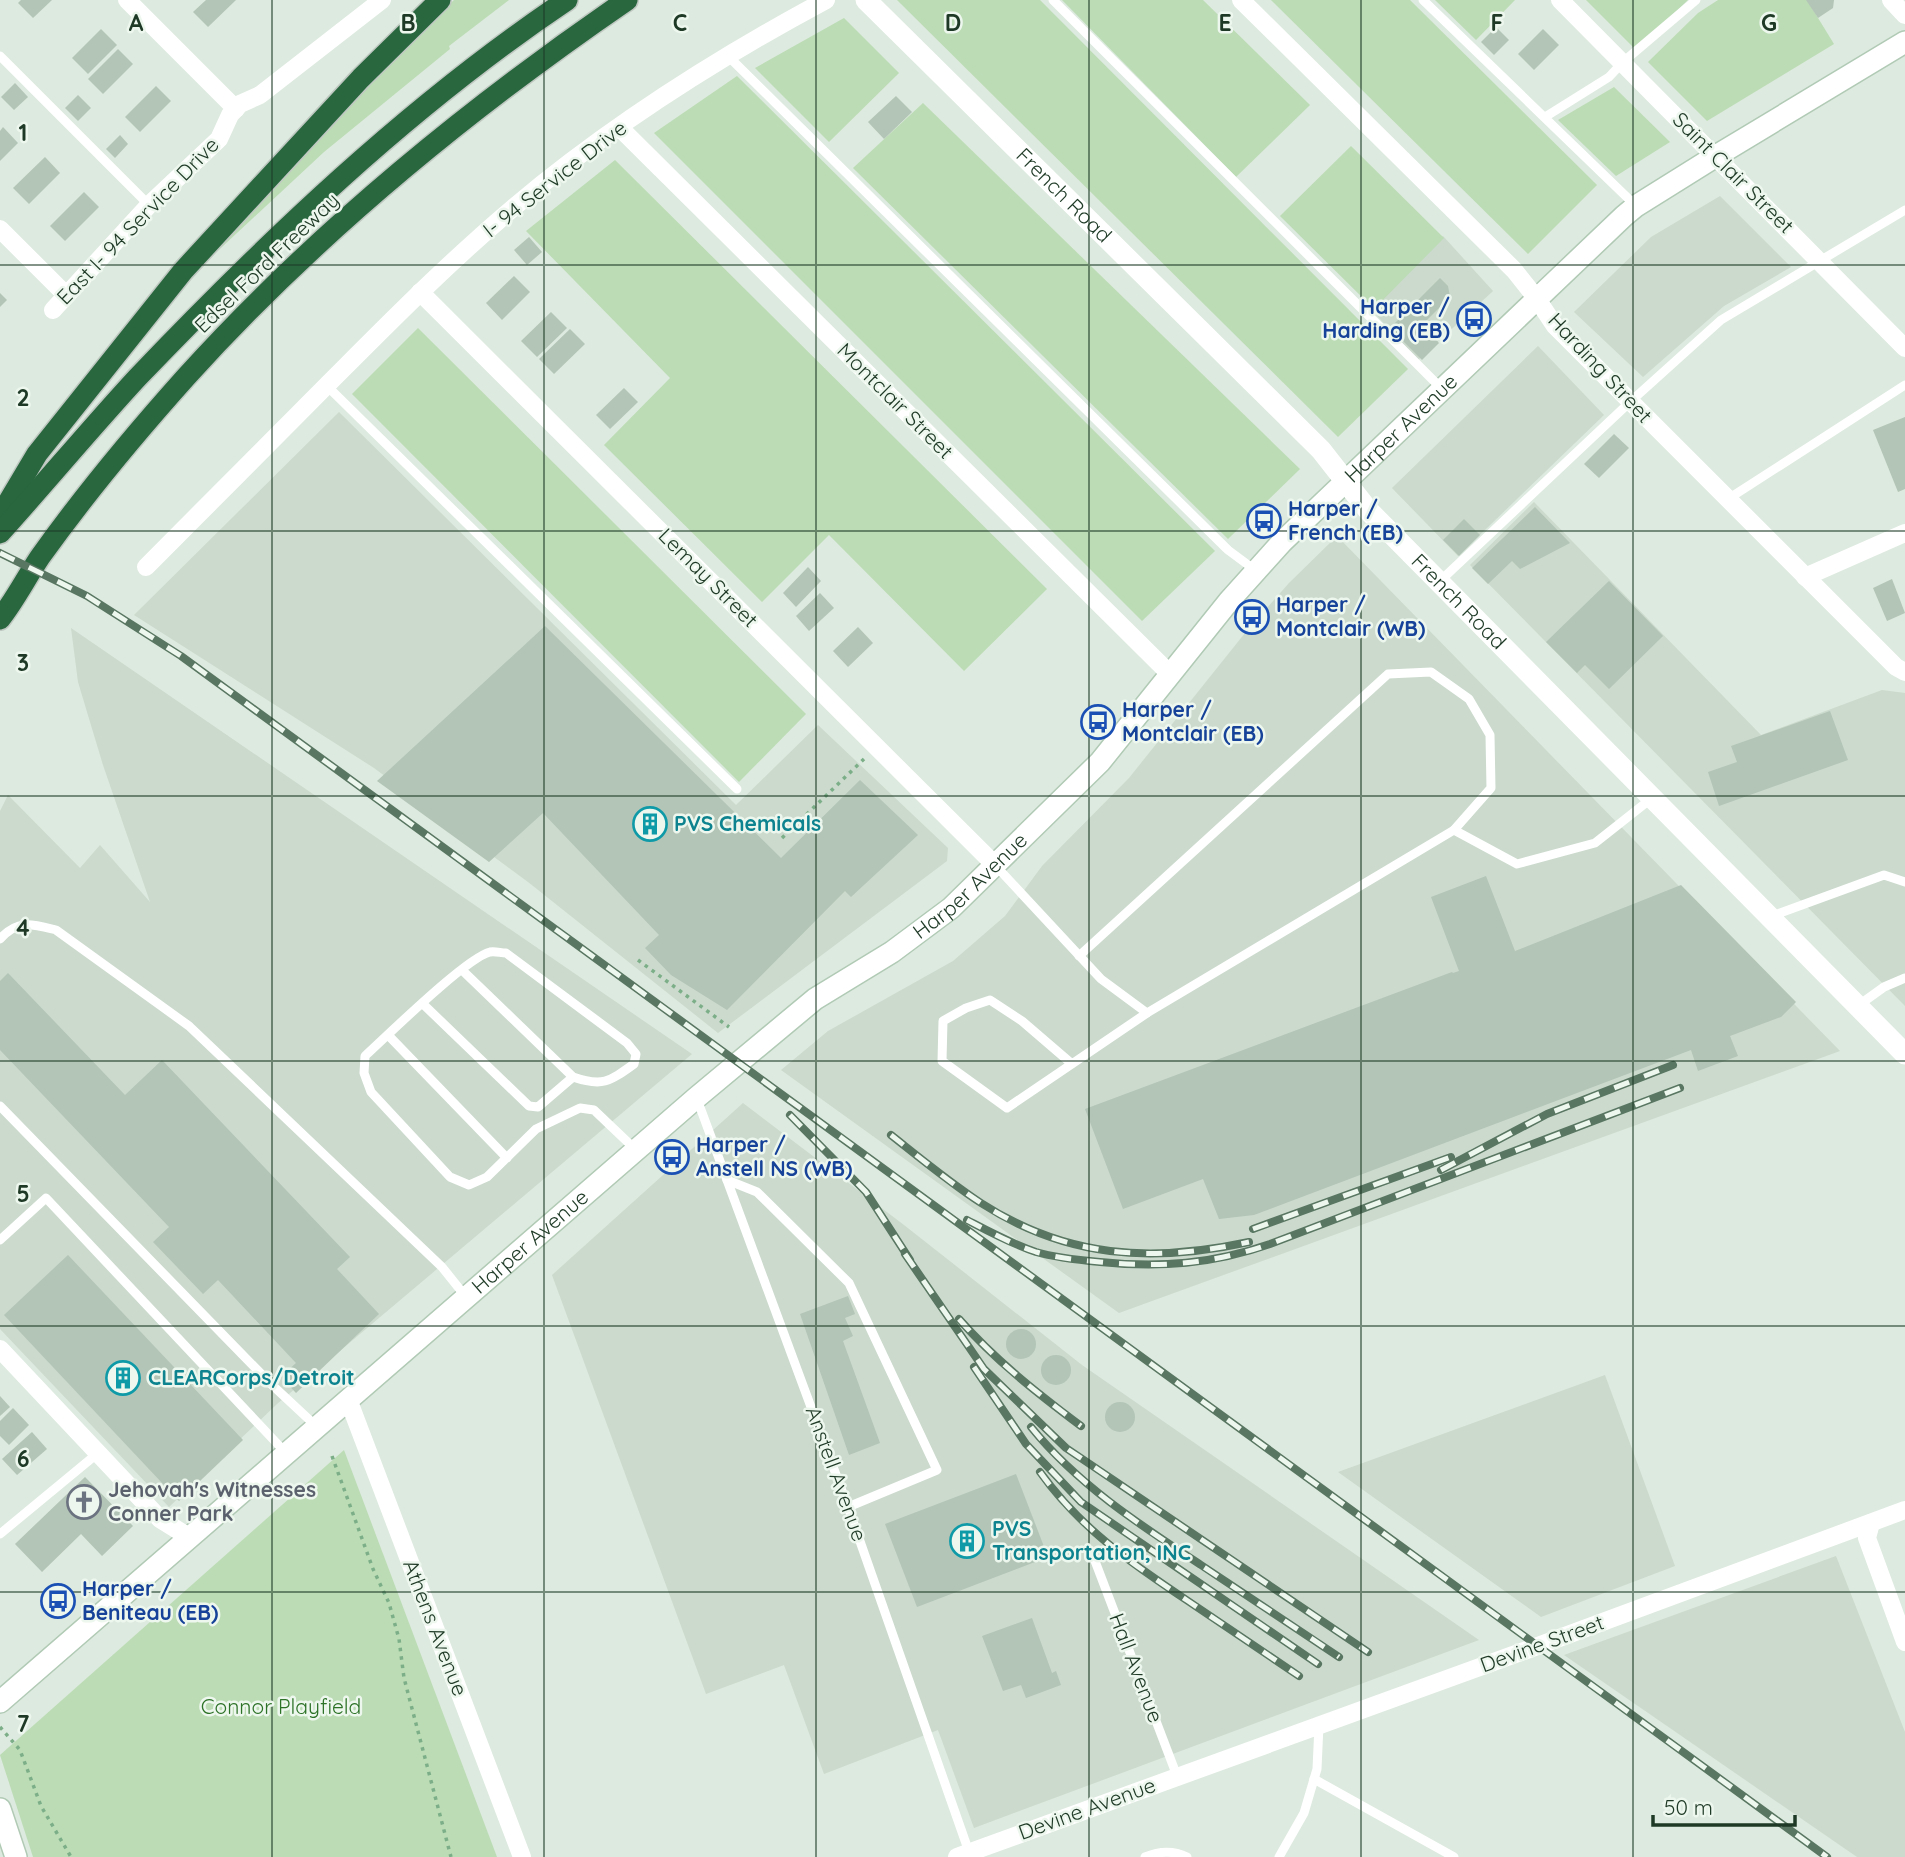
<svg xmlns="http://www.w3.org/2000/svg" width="1905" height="1857" viewBox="0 0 1905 1857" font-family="Quicksand,sans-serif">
<rect width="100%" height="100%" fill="#ddeadf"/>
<g fill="#cbdacd">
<polygon points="1720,196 1791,267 1724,306 1643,377 1574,312 1651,237"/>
<polygon points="1443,236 1493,291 1418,360 1367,305"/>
<polygon points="1538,346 1604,415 1458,556 1392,488"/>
<polygon points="339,412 736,805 818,725 948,848 947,861 718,1033 528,882 374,768 134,615"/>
<polygon points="1534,502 1761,735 1882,690 1905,693 1905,1006 1470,565"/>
<polygon points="1337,536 1840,1051 1119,1313 781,1070 828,1031 953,961 1005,916 1042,866 1129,778 1249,628 1289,583"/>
<polygon points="71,628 692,1054 277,1404 169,1507 0,1329 0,811 8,795 80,868 100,845 150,902 103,765 78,682"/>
<polygon points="743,1103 904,1225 1082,1365 1479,1640 974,1828 938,1730 824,1774 784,1665 706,1694 552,1275"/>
<polygon points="1605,1375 1675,1566 1541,1617 1338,1472"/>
<polygon points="1836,1556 1905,1732 1905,1857 1857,1857 1564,1655"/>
</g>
<g fill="#bcdcb5">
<polygon points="454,0 509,0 449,46 450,49 324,152 193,274 382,64"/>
<polygon points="897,0 1040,0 1408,369 1338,437"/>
<polygon points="1062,0 1203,0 1310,105 1236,177"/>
<polygon points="1271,0 1410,0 1597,185 1528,254"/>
<polygon points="1435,0 1515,0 1476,40"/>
<polygon points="1586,0 1688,0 1636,50"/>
<polygon points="1718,0 1807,0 1834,44 1707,121 1648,62 1698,13"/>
<polygon points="844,18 899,73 829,142 755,68"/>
<polygon points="737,76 1215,551 1142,621 654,133"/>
<polygon points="1614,87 1670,142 1616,176 1558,120"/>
<polygon points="923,103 1300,469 1228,539 853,168"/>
<polygon points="1351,146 1444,238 1374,309 1280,216"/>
<polygon points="615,160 1047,589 964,671 829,535 762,602 604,445 670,378 526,231"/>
<polygon points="418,328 806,714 739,782 352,394"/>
<polygon points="344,1450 497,1857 33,1857 0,1755"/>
</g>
<g fill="#b3c5b6">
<polygon points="21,0 52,0 33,18 18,3"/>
<polygon points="206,0 236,0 208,27 193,12"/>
<polygon points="1806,0 1834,0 1833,8 1818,18"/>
<polygon points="1496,27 1509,40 1494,55 1481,42"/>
<polygon points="101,29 117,45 88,74 72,58"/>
<polygon points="1543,29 1559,45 1534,70 1518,54"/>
<polygon points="118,49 133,64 103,94 88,79"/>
<polygon points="15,83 28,97 14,110 1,97"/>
<polygon points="156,86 171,101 140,132 125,117"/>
<polygon points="78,95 91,108 78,121 65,108"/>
<polygon points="896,96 912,112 884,139 868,122"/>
<polygon points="3,127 18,143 0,161 0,131"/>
<polygon points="120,135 128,144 115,158 106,149"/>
<polygon points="45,157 60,173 29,204 13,188"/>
<polygon points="84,192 99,207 65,241 50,226"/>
<polygon points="529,237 542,252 527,265 514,250"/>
<polygon points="514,276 530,292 502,320 486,303"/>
<polygon points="1440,278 1448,286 1450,297 1422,325 1439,343 1422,360 1390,328"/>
<polygon points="0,293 7,300 0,307"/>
<polygon points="551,312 567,328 537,357 521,341"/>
<polygon points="570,329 585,344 554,374 539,359"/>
<polygon points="624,388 638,402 610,429 596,415"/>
<polygon points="1905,417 1905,489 1898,492 1873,430"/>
<polygon points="1614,434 1629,448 1599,478 1584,464"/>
<polygon points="1535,507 1570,543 1520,569 1512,561 1488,584 1472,568"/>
<polygon points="1464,519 1480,535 1459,556 1443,540"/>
<polygon points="808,567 821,581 796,607 783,593"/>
<polygon points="1892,579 1905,613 1887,621 1873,588"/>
<polygon points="1609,581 1663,636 1609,689 1585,665 1577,673 1546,642"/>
<polygon points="820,593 834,608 809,631 796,616"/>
<polygon points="545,626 781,858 860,780 918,835 851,897 845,891 727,1010 671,975 645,948 659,935 543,813 489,862 377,781"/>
<polygon points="858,627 873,643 848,667 833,651"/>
<polygon points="1830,711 1848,760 1719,806 1708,772 1737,762 1731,746"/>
<polygon points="1486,876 1515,951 1681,885 1796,1002 1781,1017 1730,1036 1738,1056 1698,1071 1691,1050 1254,1215 1219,1219 1203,1179 1123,1209 1085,1109 1452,972 1453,973 1459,971 1431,897"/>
<polygon points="8,973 125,1095 162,1060 350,1257 337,1269 379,1314 296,1393 281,1377 296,1363 218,1280 203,1294 153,1242 169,1227 0,1050 0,981"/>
<polygon points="68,1255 243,1440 179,1501 4,1315"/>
<polygon points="848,1296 855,1314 845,1318 853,1336 843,1341 880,1443 849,1455 800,1314"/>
<circle cx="1021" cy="1344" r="15"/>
<circle cx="1056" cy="1370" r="15"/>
<polygon points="0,1396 10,1407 0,1416"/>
<circle cx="1120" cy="1417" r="15"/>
<polygon points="13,1408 29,1425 9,1445 0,1436 0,1421"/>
<polygon points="32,1432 47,1449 17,1475 2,1459"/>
<polygon points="1016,1474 1048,1557 917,1607 885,1524"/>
<polygon points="85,1477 133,1526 102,1556 81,1534 42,1572 15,1544"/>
<polygon points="1032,1618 1052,1673 1056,1671 1061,1685 1026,1698 1021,1685 1003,1691 982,1636"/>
</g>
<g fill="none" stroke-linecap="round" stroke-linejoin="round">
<g stroke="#b0cab5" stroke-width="24">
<g id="secondary">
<path id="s2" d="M 0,1702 L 696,1098 L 815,999 L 892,952 L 951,908 L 1100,762 L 1229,601 L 1282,542 L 1624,216 L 1636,206 L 1716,156 L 1905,42"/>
<polyline points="0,1809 16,1857"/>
</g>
</g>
<g stroke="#c0c8c2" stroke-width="24">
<g id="motorway">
<polyline points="0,516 37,454 183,271 361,78 440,0"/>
<path d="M 0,533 C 46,482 90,429 137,378 C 268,241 409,106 567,0"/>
<path d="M 0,619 C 15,600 26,578 40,557 C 85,494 135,434 186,377 C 316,233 468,109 627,0"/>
</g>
</g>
<g stroke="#7caf88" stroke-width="3.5" stroke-dasharray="3.5 5" stroke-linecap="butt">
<polyline points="782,838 864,759"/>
<polyline points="638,960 729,1027"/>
<polyline points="332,1456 373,1569 389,1603 399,1639 404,1678 451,1857"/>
<polyline points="0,1727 20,1750 41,1806 71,1857"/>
</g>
<g stroke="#fff" stroke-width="9">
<polyline points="1053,0 1442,389"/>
<polyline points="1423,0 1635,205"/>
<polyline points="0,56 149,205"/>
<polyline points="728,56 1228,550 1255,570"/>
<polyline points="1545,117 1609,77 1623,62 1696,0"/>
<polyline points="327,386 737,789"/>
<polyline points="1728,499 1905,385"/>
<polyline points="1439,582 1630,402 1721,320 1905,210"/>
<polyline points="995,865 1101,979 1147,1013 1454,830 1517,864 1595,843 1652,798"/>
<polyline points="1772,916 1884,875 1905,882"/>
<path d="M 0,939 C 18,919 32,924 56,930 L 189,1026 L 442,1267 L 466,1297"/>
<polyline points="1079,956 1388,674 1431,672 1469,699 1490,735 1491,788 1454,830"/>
<path d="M 462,970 L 573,1077 C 602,1087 609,1082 634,1064 L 636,1054 L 627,1043 L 506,953 C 501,953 495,951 490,952 C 466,958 388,1035 365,1056 L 364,1073 L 371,1092 L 450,1177 L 469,1185 L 487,1177 L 536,1129 L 580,1108 L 594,1110 L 636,1150"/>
<polyline points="423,1004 529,1106 538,1107 573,1077"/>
<polyline points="1859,1005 1884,987 1905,978"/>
<polyline points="388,1035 507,1158"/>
<polyline points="1072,1064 1022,1021 990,1000 966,1008 943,1021 942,1061 1007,1108 1147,1013"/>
<polyline points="697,1099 848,1507 969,1852"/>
<polyline points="0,1106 271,1384 316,1426"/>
<polyline points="727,1180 757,1192 849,1283 937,1470 848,1507"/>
<polyline points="0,1240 46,1198 285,1452"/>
<polyline points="0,1534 98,1453"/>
<polyline points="1095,1561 1177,1776"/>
<polyline points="1314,1779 1454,1857"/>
<path d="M 1145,1857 C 1159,1851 1173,1850 1187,1857"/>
<polyline points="1279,1857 1304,1813 1317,1769 1319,1725"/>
</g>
<g stroke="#fff" stroke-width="18">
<polyline points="127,0 236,109"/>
<polyline points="1241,0 1514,270 1537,299 1555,326 1896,667 1905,672"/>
<polyline points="1560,0 1905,348"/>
<polyline points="1891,0 1905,15"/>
<polyline points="619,127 1171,675"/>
<polyline points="0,229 66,295"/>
<polyline points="420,292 995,865"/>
<polyline points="53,310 149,205 219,139 230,115 240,104 260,95 382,0"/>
<path d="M 146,567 C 207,506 268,445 329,383 C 389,323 448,263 513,208 C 609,127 716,59 826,0"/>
<polyline points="1805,577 1905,533"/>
<polyline points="0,1349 160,1519 189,1537"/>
<polyline points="348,1399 522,1857"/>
<polyline points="1871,1523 1867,1538 1905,1642"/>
<polyline points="957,1857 1524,1651 1905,1510"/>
</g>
<path stroke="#fff" stroke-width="21" id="s1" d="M 866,0 L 1321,450 L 1368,510 L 1905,1054"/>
<use href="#secondary" stroke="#fff" stroke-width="21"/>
<use href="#motorway" stroke="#29673f" stroke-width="21"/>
<g stroke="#587661" stroke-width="8">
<g id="rail">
<polyline points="0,553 87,596 181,656 1827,1857"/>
<polyline points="790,1115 866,1192 910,1260"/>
<path d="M 891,1135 C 920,1158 949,1182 981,1203 C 1066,1258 1151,1263 1249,1242"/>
<polyline points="1441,1170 1547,1114 1673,1065"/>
<path d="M 967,1220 C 990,1232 1012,1244 1036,1252 C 1057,1258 1078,1260 1100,1262 C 1160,1268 1213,1264 1270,1244 L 1680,1088"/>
<polyline points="1253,1229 1451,1157"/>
<polyline points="905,1254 984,1369 1066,1448 1368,1652"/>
<path d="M 959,1319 C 995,1360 1037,1393 1081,1426"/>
<polyline points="974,1367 1026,1444 1081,1502 1318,1664"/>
<path d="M 1031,1427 C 1077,1484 1140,1525 1201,1565 C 1247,1596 1293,1626 1339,1657"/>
<path d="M 1040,1472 C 1081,1529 1131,1563 1188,1601 C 1225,1626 1262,1651 1299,1676"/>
</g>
</g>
<use href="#rail" stroke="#eef7ee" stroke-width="5" stroke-dasharray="16" stroke-linecap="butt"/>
</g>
<path fill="none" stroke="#1e3a26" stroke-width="2" stroke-opacity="0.55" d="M 272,0 L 272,1857M 544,0 L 544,1857M 816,0 L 816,1857M 1089,0 L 1089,1857M 1361,0 L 1361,1857M 1633,0 L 1633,1857M 0,265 L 1905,265M 0,531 L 1905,531M 0,796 L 1905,796M 0,1061 L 1905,1061M 0,1326 L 1905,1326M 0,1592 L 1905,1592"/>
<defs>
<g id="bus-ring" transform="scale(1.75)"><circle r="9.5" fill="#eef7ee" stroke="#1a4fb4" stroke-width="1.5"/><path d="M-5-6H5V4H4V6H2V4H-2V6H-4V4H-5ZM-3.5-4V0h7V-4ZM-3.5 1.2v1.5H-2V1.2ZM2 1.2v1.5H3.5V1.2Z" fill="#1a4fb4"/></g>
<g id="building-ring" transform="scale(1.75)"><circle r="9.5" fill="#eef7ee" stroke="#0f9aa8" stroke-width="1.5"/><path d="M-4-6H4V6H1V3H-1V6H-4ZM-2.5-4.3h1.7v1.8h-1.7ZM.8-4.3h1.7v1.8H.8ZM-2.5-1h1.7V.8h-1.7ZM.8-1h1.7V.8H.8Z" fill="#0f9aa8"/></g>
<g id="church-ring" transform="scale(1.75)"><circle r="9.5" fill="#eef7ee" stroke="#6b7280" stroke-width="1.5"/><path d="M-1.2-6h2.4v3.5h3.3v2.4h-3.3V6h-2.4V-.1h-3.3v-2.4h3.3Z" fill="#6b7280"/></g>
</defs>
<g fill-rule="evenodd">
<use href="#bus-ring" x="1474" y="319"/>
<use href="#bus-ring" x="1264" y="521"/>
<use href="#bus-ring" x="1252" y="617"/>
<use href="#bus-ring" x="1098" y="722"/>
<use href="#building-ring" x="650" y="824"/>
<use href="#bus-ring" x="672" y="1157"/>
<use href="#building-ring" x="123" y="1378"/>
<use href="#church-ring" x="84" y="1502"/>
<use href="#building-ring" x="967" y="1541"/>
<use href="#bus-ring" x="58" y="1601"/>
</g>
<g text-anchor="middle" stroke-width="5" stroke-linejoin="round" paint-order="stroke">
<g font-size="21" fill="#1e3a26" stroke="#eef7ee">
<text transform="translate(1733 173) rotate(45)" y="7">Saint Clair Street</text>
<text transform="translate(555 179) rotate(-38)" y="7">I- 94 Service Drive</text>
<text dy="7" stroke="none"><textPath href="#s1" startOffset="278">French Road</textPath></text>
<text transform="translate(138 221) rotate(-46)" y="7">East I- 94 Service Drive</text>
<text transform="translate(267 263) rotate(-44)" y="7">Edsel Ford Freeway</text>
<text transform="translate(1600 368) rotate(47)" y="7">Harding Street</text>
<text transform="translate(895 401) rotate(45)" y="7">Montclair Street</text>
<text dy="7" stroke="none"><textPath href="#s2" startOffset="1899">Harper Avenue</textPath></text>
<text transform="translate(708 578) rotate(45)" y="7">Lemay Street</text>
<text dy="7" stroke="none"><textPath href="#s1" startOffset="845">French Road</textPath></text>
<text dy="7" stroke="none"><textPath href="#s2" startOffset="1269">Harper Avenue</textPath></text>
<text dy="7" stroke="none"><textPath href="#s2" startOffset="702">Harper Avenue</textPath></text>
<text transform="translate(836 1474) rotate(70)" y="7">Anstell Avenue</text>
<text transform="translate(435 1628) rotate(69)" y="7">Athens Avenue</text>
<text transform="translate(1542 1644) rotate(-20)" y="7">Devine Street</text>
<text transform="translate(1136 1668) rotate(69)" y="7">Hall Avenue</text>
<text transform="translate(1087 1809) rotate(-20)" y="7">Devine Avenue</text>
</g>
<g font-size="21" font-weight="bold" fill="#164399" stroke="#eef7ee" text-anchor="start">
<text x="1450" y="314" text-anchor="end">Harper /<tspan x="1450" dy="24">Harding (EB)</tspan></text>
<text x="1288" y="516">Harper /<tspan x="1288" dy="24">French (EB)</tspan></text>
<text x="1276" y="612">Harper /<tspan x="1276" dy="24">Montclair (WB)</tspan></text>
<text x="1122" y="717">Harper /<tspan x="1122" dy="24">Montclair (EB)</tspan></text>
<text x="696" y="1152">Harper /<tspan x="696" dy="24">Anstell NS (WB)</tspan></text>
<text x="82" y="1596">Harper /<tspan x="82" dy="24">Beniteau (EB)</tspan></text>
</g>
<g font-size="21" font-weight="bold" fill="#0d838f" stroke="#eef7ee" text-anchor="start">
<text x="674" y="831">PVS Chemicals</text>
<text x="148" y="1385">CLEARCorps/Detroit</text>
<text x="992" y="1536">PVS<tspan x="992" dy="24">Transportation, INC</tspan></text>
</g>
<g font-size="21" font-weight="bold" fill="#5b616d" stroke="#eef7ee" text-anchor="start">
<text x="108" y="1497">Jehovah's Witnesses<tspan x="108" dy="24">Conner Park</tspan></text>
</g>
<g font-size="21" fill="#2c7227" stroke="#eef7ee">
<text x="281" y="1714">Connor Playfield</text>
</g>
</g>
<g font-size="23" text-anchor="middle" font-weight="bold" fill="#1e3a26" stroke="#eef7ee" stroke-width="5" stroke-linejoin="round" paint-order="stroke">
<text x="136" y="31">A</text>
<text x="408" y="31">B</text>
<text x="680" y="31">C</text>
<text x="953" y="31">D</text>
<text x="1225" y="31">E</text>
<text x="1497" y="31">F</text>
<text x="1769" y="31">G</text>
<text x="23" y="141">1</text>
<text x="23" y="406">2</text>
<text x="23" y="671">3</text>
<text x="23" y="936">4</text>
<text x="23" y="1202">5</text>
<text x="23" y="1467">6</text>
<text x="23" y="1732">7</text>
</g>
<path d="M1653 1815v10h142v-10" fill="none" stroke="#1e3a26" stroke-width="3.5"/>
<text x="1664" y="1815" font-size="21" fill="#1e3a26" stroke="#eef7ee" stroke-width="5" paint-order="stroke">50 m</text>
</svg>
